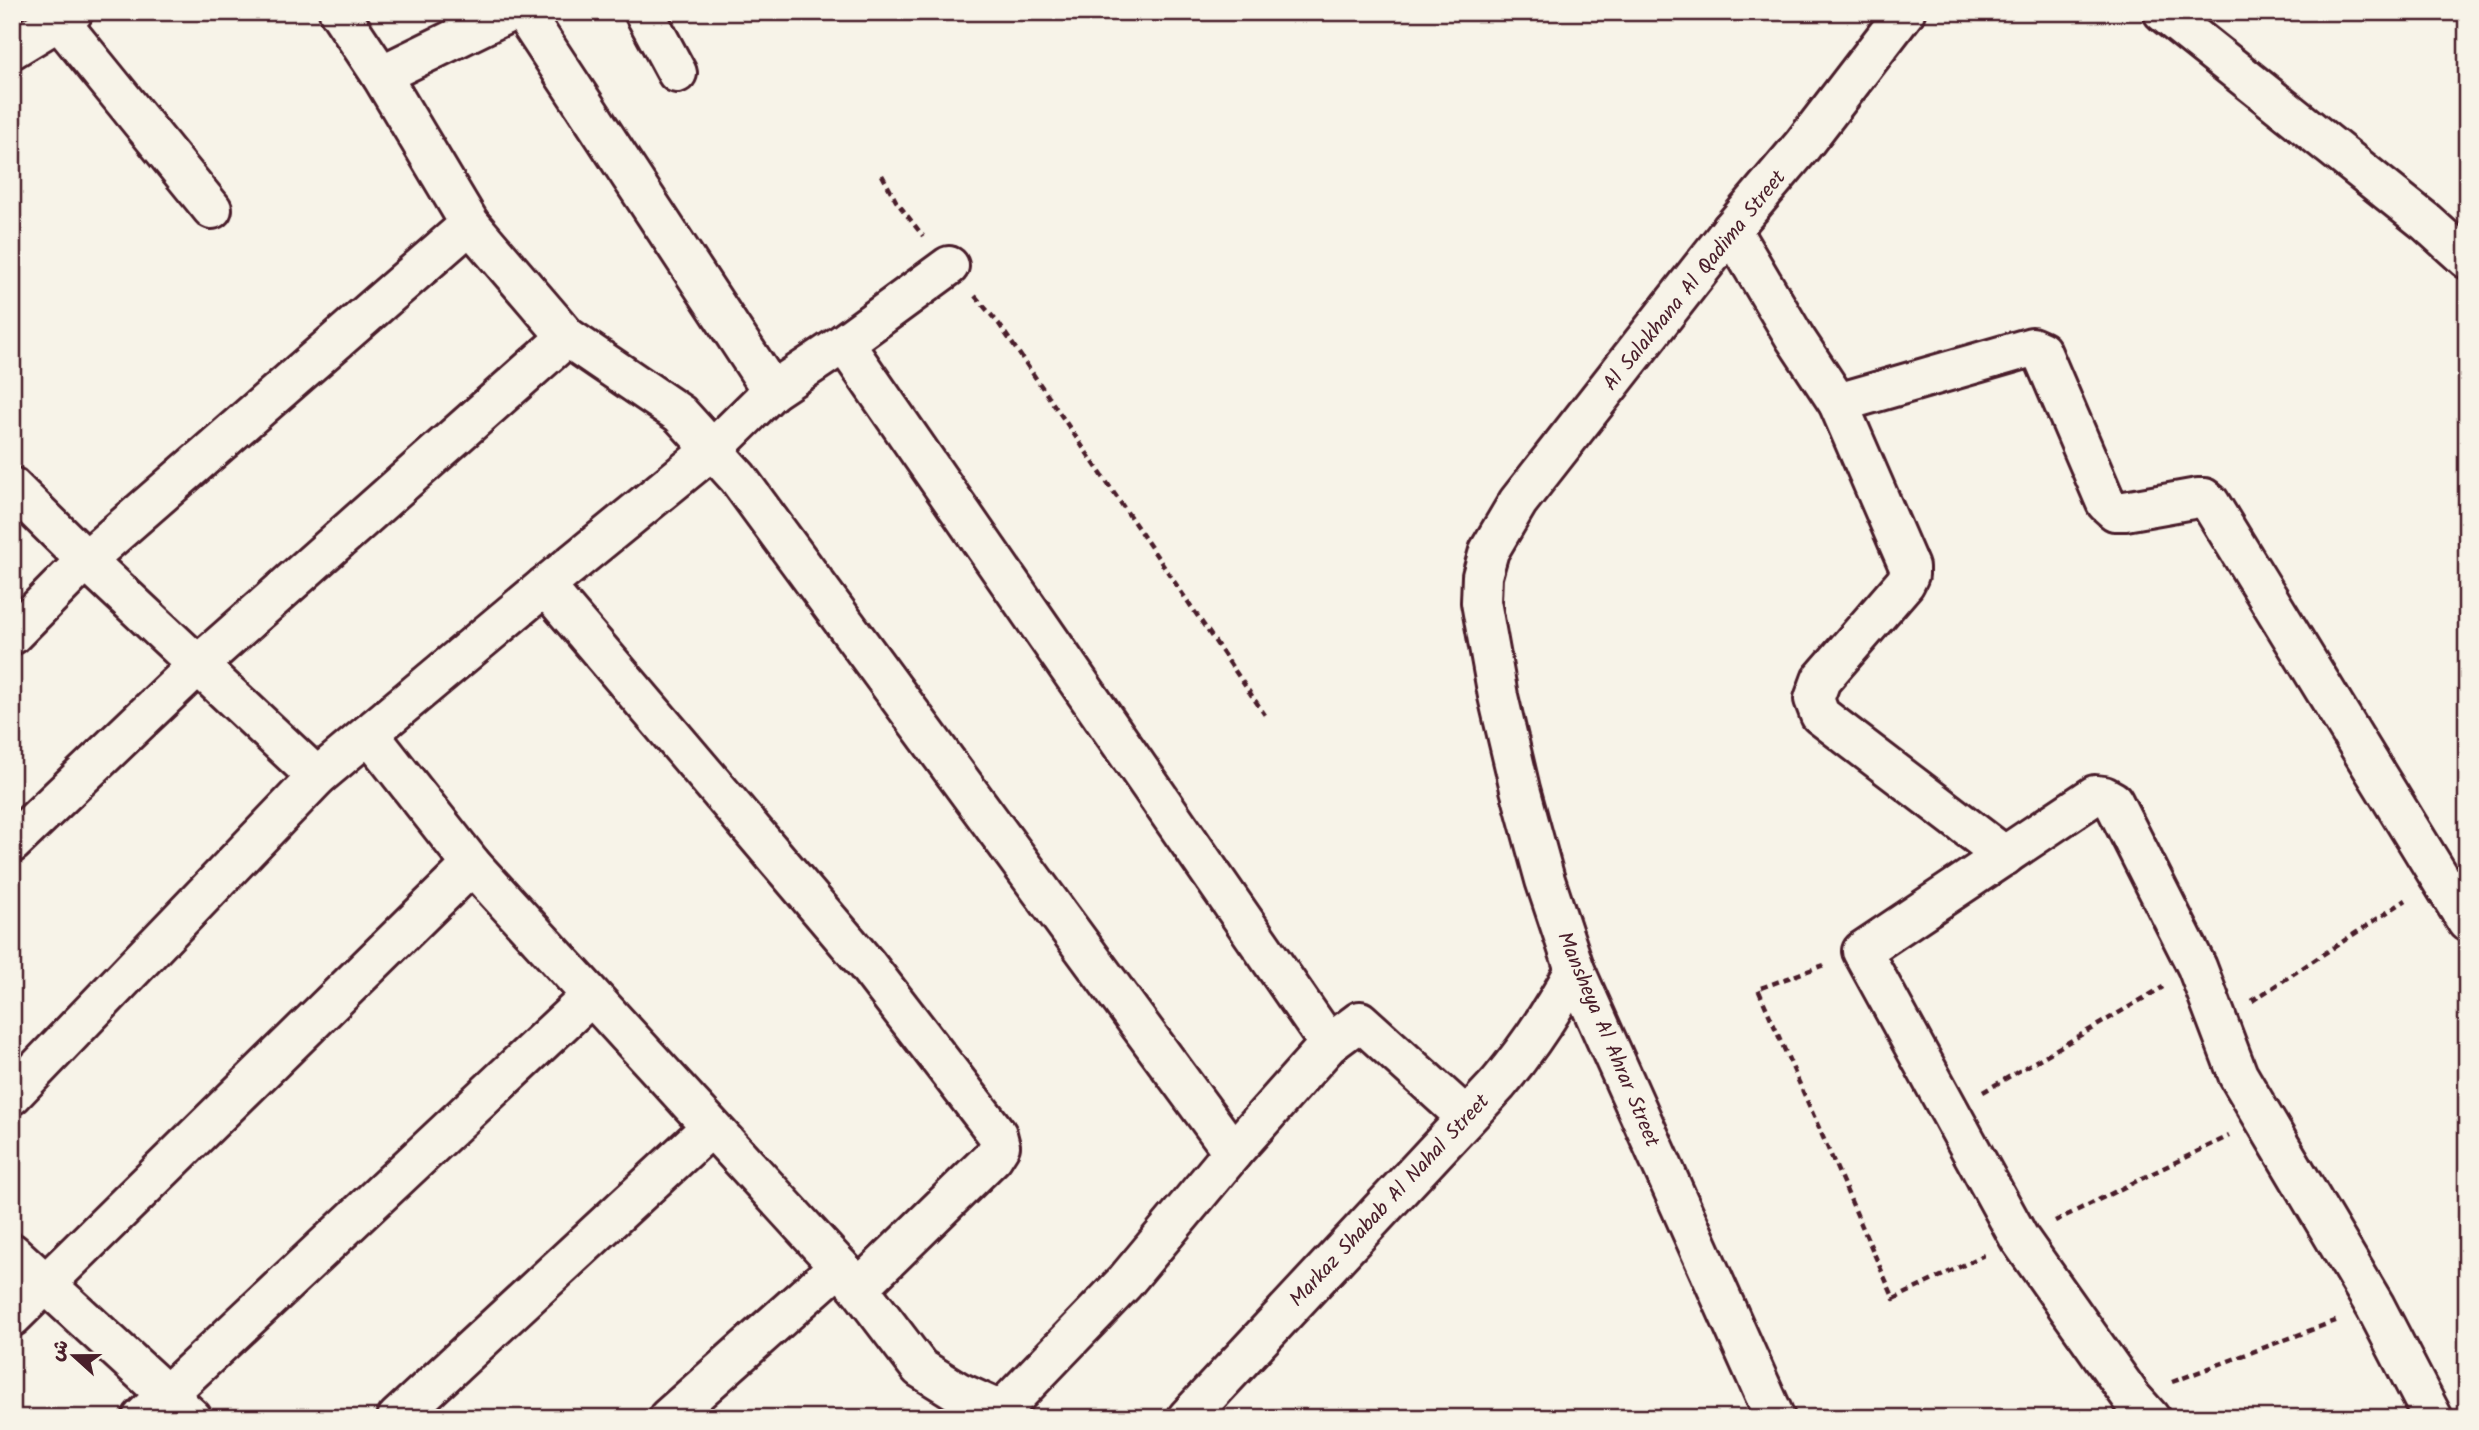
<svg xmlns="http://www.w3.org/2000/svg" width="2479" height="1430" viewBox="0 0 2479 1430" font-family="Kalam,'Playpen Sans Arabic',sans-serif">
<rect width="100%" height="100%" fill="#f7f3e8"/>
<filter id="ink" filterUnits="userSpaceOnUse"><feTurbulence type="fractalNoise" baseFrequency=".0143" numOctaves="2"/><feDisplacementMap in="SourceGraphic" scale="14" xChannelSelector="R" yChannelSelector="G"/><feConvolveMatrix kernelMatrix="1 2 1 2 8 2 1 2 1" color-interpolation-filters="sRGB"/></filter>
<g filter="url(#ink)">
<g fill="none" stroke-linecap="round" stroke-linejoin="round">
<g stroke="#4a1f2b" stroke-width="44">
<g id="minor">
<polyline points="52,12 212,209"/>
<polyline points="339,12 381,75 470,224 567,337 680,414 738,478 1233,1152"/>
<polyline points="523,12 772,391"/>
<polyline points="644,12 677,73"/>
<polyline points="2163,12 2426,222 2467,259"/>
<polyline points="12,49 73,12"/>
<polyline points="381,75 510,12"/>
<polyline points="1731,230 1795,338 1838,403 1909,567 1909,575 1905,583 1821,680 1814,699 1820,715 2005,856"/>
<polyline points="844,343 1329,1044"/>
<polyline points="1838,403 2032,347 2041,351 2106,503 2115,511 2125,511 2198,498 2204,498 2210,503 2467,922"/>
<polyline points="12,487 86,560 317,777"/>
<polyline points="545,586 867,965 997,1134 1000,1146 993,1157 859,1288"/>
<polyline points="12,635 86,560 470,224"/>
<polyline points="369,734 472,865 859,1288 920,1368 957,1391 1001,1411 1009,1418"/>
<polyline points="12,843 198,665 567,337"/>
<polyline points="12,1095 317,777 545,586 713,449 772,391 844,343 949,266"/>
<polyline points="12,1253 192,1418"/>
<polyline points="12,1317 472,865"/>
<polyline points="1001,1411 1124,1283 1233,1152 1329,1044 1360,1021 1466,1117"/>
<polyline points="142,1418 591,996"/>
<polyline points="397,1418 711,1127"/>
<polyline points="668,1418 839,1266"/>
<path d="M 1187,1418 L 1498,1084 C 1528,1048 1553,1011 1575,970"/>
<polyline points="1775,1418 1575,970 1545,880 1520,789 1498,696 1481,602 1482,576 1489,551 1518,502 1731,230 1802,146 1905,12"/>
<polyline points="2150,1418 2132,1398 2019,1238 1862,951 2095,795 2104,796 2113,801 2197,967 2238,1075 2375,1306 2433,1418"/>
</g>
</g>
<g stroke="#4a1f2b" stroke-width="4.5" stroke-dasharray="7 5" stroke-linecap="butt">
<polyline points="882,175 896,201 923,236"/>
<polyline points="975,296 999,324 1265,715"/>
<polyline points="1824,965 1758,989 1894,1299 1984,1255"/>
<polyline points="2252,1001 2406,900"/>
<polyline points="1983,1092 2163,987"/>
<polyline points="2055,1221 2229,1136"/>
<polyline points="2172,1382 2338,1320"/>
</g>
<use href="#minor" stroke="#f7f3e8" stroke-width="38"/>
</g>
</g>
<g text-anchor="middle" stroke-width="5" stroke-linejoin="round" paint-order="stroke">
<g font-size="21" fill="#4a1f2b" stroke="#f7f3e8">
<text transform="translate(1694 280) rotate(-51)" y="7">Al Salakhana Al Qadima Street</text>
<text transform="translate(1609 1039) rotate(67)" y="7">Mansheya Al Ahrar Street</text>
<text transform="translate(1389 1200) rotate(-47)" y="7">Markaz Shabab Al Nahal Street</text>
</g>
</g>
<rect width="2479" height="1430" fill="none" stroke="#f7f3e8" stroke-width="42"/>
<rect x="21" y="21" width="2437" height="1388" fill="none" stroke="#4a1f2b" stroke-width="2.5" filter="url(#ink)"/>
<g transform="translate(74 1356) rotate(291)" stroke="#f7f3e8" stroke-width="5" paint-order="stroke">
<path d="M0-5L12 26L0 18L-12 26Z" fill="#4a1f2b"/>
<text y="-10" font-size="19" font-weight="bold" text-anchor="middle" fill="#4a1f2b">ش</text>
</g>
</svg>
